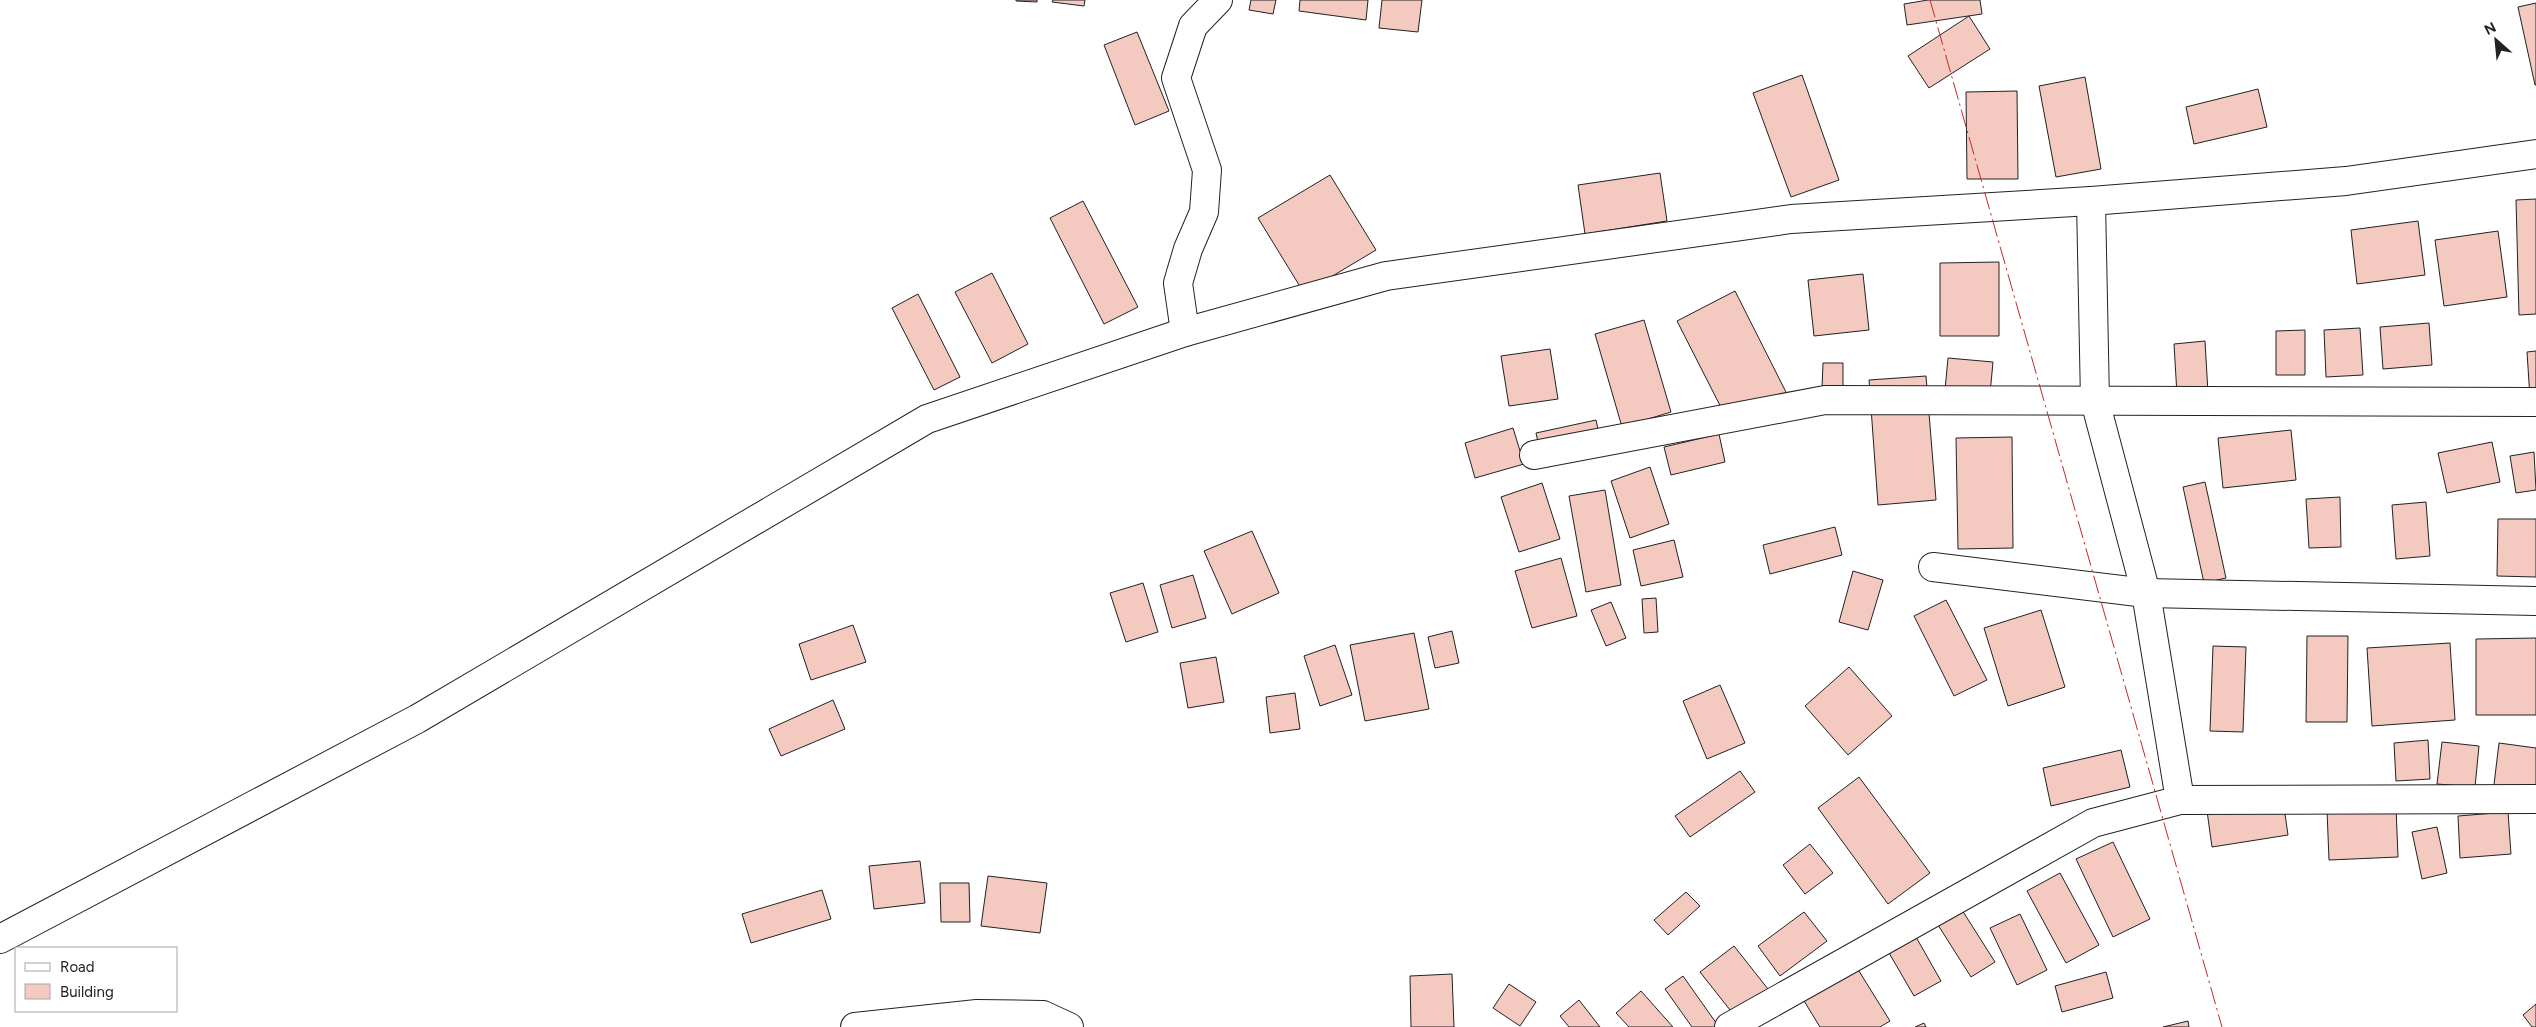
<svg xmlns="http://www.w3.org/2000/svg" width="2536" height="1027" viewBox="0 0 2536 1027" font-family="Figtree,sans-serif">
<rect width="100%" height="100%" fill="#fff"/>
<g fill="#f3c9c0" stroke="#222">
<polygon points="1016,0 1037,0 1037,2 1016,1"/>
<polygon points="1053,0 1085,0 1084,6 1052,2"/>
<polygon points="1251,0 1276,0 1273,14 1249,10"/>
<polygon points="1300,0 1368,0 1366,20 1299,11"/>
<polygon points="1382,0 1422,0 1418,32 1379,28"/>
<polygon points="1928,0 1980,0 1982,14 1907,25 1904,4"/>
<polygon points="2536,3 2536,85 2535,85 2518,7"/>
<polygon points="1969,16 1990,49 1929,88 1908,56"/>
<polygon points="1137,32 1169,111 1135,125 1104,45"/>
<polygon points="1802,75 1839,180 1791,197 1753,93"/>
<polygon points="2085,77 2101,169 2056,177 2039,86"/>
<polygon points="2258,89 2267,127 2194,144 2186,107"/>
<polygon points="2017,91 2018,179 1967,179 1966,92"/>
<polygon points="1660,173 1667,221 1585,234 1578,185"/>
<polygon points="1330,175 1376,250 1304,293 1258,218"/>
<polygon points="2536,199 2536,314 2519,315 2516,200"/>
<polygon points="1083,201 1138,307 1104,324 1050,218"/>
<polygon points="2418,221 2425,275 2357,284 2351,230"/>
<polygon points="2498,231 2507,297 2444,306 2435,240"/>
<polygon points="1999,262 1999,336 1940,336 1940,263"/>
<polygon points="992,273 1028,344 992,363 955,292"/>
<polygon points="1863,274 1869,330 1814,336 1808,280"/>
<polygon points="1735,291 1791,402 1733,431 1677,321"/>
<polygon points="918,294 960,377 934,390 892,308"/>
<polygon points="1644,320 1671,412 1622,427 1595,334"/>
<polygon points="2429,323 2432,365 2383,369 2380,327"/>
<polygon points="2360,328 2363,375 2326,377 2324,330"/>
<polygon points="2305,330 2305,375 2276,375 2276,331"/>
<polygon points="2205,341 2208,393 2177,395 2174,344"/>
<polygon points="1550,349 1558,399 1509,406 1501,356"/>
<polygon points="2536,351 2536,398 2530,398 2527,352"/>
<polygon points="1948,358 1993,362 1990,394 1945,390"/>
<polygon points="1823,363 1843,363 1843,389 1822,388"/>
<polygon points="1926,376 1936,500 1878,505 1869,380"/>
<polygon points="1596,420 1603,452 1543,465 1536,433"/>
<polygon points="1513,428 1524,464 1475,478 1465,443"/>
<polygon points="2291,430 2296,480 2223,488 2218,438"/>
<polygon points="1719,434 1725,462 1671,475 1664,447"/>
<polygon points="2012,437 2013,548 1958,549 1956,438"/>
<polygon points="2492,442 2500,482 2447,493 2438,453"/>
<polygon points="2534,452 2536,490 2516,493 2510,456"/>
<polygon points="1650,467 1669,524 1630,538 1611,481"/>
<polygon points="2205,482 2226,578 2204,583 2183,487"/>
<polygon points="1542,483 1560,539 1519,552 1501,497"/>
<polygon points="1605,490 1621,585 1586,592 1569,496"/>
<polygon points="2340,497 2341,547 2309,548 2306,499"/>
<polygon points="2426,502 2430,556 2396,559 2392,505"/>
<polygon points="2498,519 2536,519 2536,577 2497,576"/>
<polygon points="1835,527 1842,555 1770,574 1763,545"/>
<polygon points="1252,531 1279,593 1232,614 1204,551"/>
<polygon points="1674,540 1683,577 1641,586 1633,550"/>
<polygon points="1561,558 1577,616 1532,628 1515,571"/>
<polygon points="1853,571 1883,580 1868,630 1839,622"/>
<polygon points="1193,575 1206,618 1172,628 1160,585"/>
<polygon points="1143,583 1158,632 1126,642 1110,593"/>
<polygon points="1656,598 1658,632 1644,633 1642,599"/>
<polygon points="1946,600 1987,680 1954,696 1914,616"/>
<polygon points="1611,602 1626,638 1606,646 1591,610"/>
<polygon points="2041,610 2065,687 2008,706 1984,628"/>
<polygon points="853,625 866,662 811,680 799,644"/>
<polygon points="1452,631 1459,663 1435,668 1428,637"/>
<polygon points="1414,633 1429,709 1365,721 1350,645"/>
<polygon points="2307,636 2348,636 2347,722 2306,722"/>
<polygon points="2536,638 2536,715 2476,715 2476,639"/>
<polygon points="2450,643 2455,720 2372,726 2367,648"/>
<polygon points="1335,645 1352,695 1320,706 1304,656"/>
<polygon points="2213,646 2246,647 2243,732 2210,731"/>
<polygon points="1216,657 1224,702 1188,708 1180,663"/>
<polygon points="1849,667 1892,716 1848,755 1805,706"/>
<polygon points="1720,685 1745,743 1707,759 1683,701"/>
<polygon points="1295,693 1300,729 1270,733 1266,697"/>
<polygon points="833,700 845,729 781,756 769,729"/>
<polygon points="2428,740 2430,779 2396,781 2394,743"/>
<polygon points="2442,742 2479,746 2475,787 2437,784"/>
<polygon points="2499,743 2536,748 2536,807 2492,801"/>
<polygon points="2121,750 2130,787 2051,806 2043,768"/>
<polygon points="1740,771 1755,792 1690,837 1675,816"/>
<polygon points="1859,777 1930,873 1888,904 1818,808"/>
<polygon points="2283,800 2288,835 2212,847 2207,811"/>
<polygon points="2396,807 2398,857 2329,860 2327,810"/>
<polygon points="2508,812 2511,854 2460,858 2458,816"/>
<polygon points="2437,827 2447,873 2422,879 2412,832"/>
<polygon points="2113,842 2150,919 2113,937 2076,859"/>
<polygon points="1810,844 1833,873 1805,894 1783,865"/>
<polygon points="920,861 925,903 874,909 869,866"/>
<polygon points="2060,873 2099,945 2066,963 2027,891"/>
<polygon points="988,876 1047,883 1040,933 981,926"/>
<polygon points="940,883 969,883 970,922 941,922"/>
<polygon points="822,890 831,919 751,943 742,914"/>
<polygon points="1686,892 1700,906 1668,935 1654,920"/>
<polygon points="1962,910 1995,962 1971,977 1938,925"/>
<polygon points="1804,912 1827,941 1780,976 1758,946"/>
<polygon points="2020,914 2047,970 2017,985 1990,928"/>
<polygon points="1912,930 1941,981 1914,996 1885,946"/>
<polygon points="1734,946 1768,989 1734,1015 1700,972"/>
<polygon points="1854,963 1890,1021 1880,1027 1820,1027 1801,996"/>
<polygon points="2106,972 2113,998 2062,1012 2055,986"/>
<polygon points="1452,974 1454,1027 1411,1027 1410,976"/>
<polygon points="1683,976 1719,1027 1692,1027 1665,989"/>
<polygon points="1509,984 1536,1002 1520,1026 1493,1008"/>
<polygon points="1641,991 1673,1027 1629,1027 1616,1013"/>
<polygon points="1579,1000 1600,1027 1569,1027 1560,1016"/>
<polygon points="2536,1004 2536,1027 2532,1027 2523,1015"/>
<polygon points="2188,1021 2189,1027 2163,1027"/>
<polygon points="1924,1023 1926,1027 1915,1027"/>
</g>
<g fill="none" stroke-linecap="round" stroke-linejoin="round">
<g stroke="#222" stroke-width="30">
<g id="minor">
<polyline points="2091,201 2095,401 2146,593 2180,800 2536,799"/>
<polyline points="1185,332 1178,283 1188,249 1204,212 1207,170 1176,78 1193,26 1218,0"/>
<polyline points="1534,455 1825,400 2536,402"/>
<polyline points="1933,567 2146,593 2536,601"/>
<polyline points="0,939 417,719 927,419 1185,332 1386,276 1791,219 2091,201 2346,181 2536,154"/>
<polyline points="855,1027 977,1014 1043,1015 1069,1027"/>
<polyline points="1729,1027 2093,823 2180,800"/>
</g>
</g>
<use href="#minor" stroke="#fff" stroke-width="28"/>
<polyline stroke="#c62828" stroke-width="1" stroke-dasharray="18 4 2.5 4" stroke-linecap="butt" points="1930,0 2222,1027"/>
</g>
<rect x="15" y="947" width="162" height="65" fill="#ffffff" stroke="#a7a7a7"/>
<rect x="25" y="963" width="25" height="8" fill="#ffffff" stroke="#a7a7a7"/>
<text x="60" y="972" font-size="15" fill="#222222">Road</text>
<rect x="25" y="984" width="25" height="15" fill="#f3c9c0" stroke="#a7a7a7"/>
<text x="60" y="997" font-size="15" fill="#222222">Building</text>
<g transform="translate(2496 40) rotate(333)" stroke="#ffffff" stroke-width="4" paint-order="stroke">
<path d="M0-4L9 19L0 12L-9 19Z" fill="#222222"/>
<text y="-8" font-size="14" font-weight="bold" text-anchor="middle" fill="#222222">N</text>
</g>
</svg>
